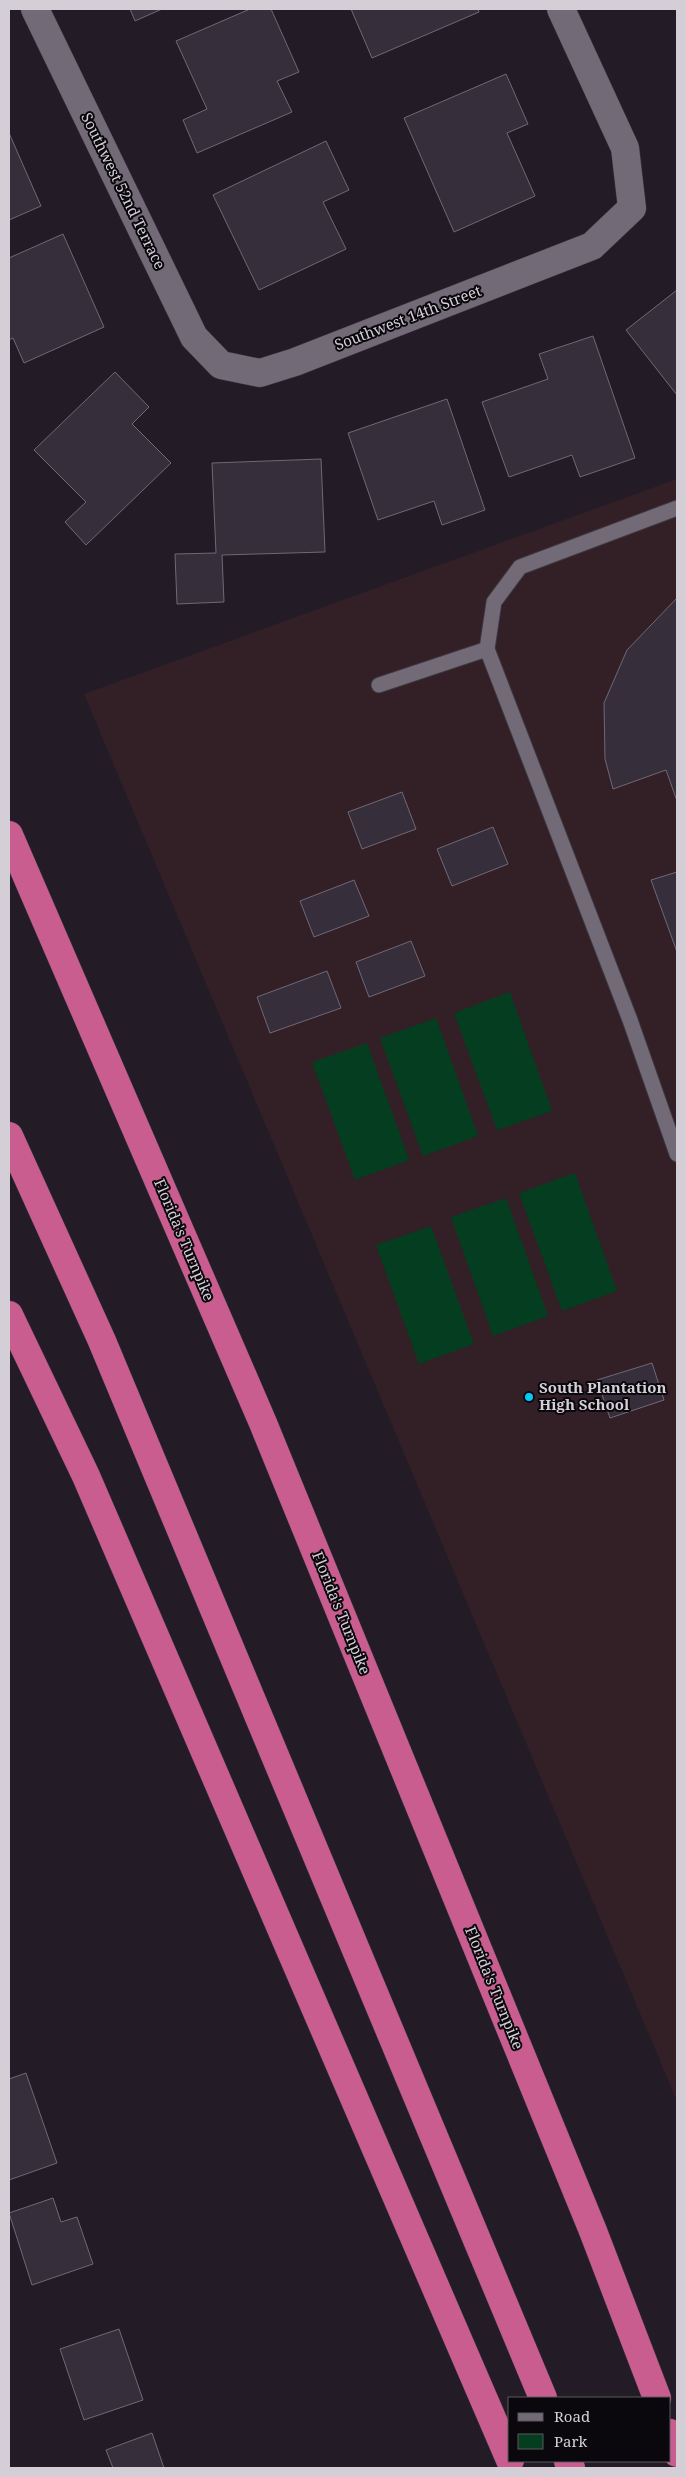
<svg xmlns="http://www.w3.org/2000/svg" width="686" height="2477" viewBox="0 0 686 2477" font-family="'Noto Serif',serif">
<rect width="100%" height="100%" fill="#231c27"/>
<polygon fill="#332027" points="677,479 677,2101 84,694"/>
<g fill="#043d20">
<polygon points="510,992 552,1111 497,1130 454,1013"/>
<polygon points="436,1018 478,1136 423,1156 380,1038"/>
<polygon points="367,1043 409,1160 355,1180 312,1062"/>
<polygon points="575,1173 617,1291 562,1311 519,1193"/>
<polygon points="506,1198 548,1316 493,1336 451,1217"/>
<polygon points="431,1226 474,1344 419,1364 376,1245"/>
</g>
<g fill="#362f3b" stroke="#706876">
<polygon points="130,9 162,9 135,21"/>
<polygon points="250,9 271,9 299,72 277,81 292,112 197,153 183,120 207,109 176,41"/>
<polygon points="351,9 478,9 479,12 372,58"/>
<polygon points="506,74 528,124 507,133 535,196 454,232 404,118"/>
<polygon points="9,133 41,206 9,220"/>
<polygon points="326,141 349,190 323,202 346,249 259,290 213,195"/>
<polygon points="63,234 104,327 24,363 13,338 9,340 9,258"/>
<polygon points="677,290 677,395 626,330"/>
<polygon points="593,336 635,458 580,477 572,455 509,477 482,402 548,379 539,354"/>
<polygon points="115,372 149,407 132,424 171,463 86,545 65,522 86,502 34,450"/>
<polygon points="447,399 485,510 442,525 434,501 378,520 348,433"/>
<polygon points="321,459 325,552 222,555 224,602 177,604 175,554 216,553 212,463"/>
<polygon points="677,598 677,801 666,770 613,789 605,759 604,703 627,650"/>
<polygon points="402,792 416,829 362,849 348,812"/>
<polygon points="493,827 508,864 452,886 437,849"/>
<polygon points="677,872 677,952 651,880"/>
<polygon points="354,880 369,916 314,937 300,901"/>
<polygon points="411,941 425,976 369,997 356,962"/>
<polygon points="327,971 341,1008 270,1033 257,997"/>
<polygon points="652,1363 664,1400 610,1418 597,1380"/>
<polygon points="26,2073 57,2163 9,2180 9,2079"/>
<polygon points="53,2198 61,2222 77,2217 93,2264 32,2285 9,2213"/>
<polygon points="119,2329 143,2400 84,2420 60,2349"/>
<polygon points="152,2433 164,2468 113,2468 106,2450"/>
</g>
<g fill="none" stroke-linecap="round" stroke-linejoin="round">
<g stroke="#3c3740" stroke-width="17">
<g id="lane">
<polyline points="677,508 520,567 494,602 487,649 630,1020 677,1154"/>
<polyline points="379,685 487,649"/>
</g>
</g>
<g stroke="#3c3740" stroke-width="29">
<polyline id="street" points="35,9 194,337 221,365 260,373 295,362 592,246 632,208 625,148 561,9"/>
</g>
<g stroke="#3c3740" stroke-width="29">
<g id="highway">
<polyline points="9,835 263,1423 593,2231 657,2398"/>
<polyline points="9,1136 102,1341 543,2398"/>
<polyline points="9,1315 86,1476 510,2460"/>
<polyline points="670,2433 677,2453"/>
<polyline points="568,2461 571,2468"/>
</g>
</g>
<use href="#lane" stroke="#726a77" stroke-width="15"/>
<use href="#street" stroke="#726a77" stroke-width="28"/>
<use href="#highway" stroke="#ca5d90" stroke-width="28"/>
</g>
<circle fill="#00cbf8" stroke="#0b080d" stroke-width="2" cx="529" cy="1397" r="5"/>
<g text-anchor="middle" stroke-width="4" stroke-linejoin="round" paint-order="stroke">
<g font-size="15" fill="#d4cfd7" stroke="#0b080d">
<text transform="translate(123 191) rotate(64)" y="5">Southwest 52nd Terrace</text>
<text transform="translate(408 318) rotate(-21)" y="5">Southwest 14th Street</text>
<text transform="translate(184 1240) rotate(67)" y="5">Florida's Turnpike</text>
<text transform="translate(341 1613) rotate(68)" y="5">Florida's Turnpike</text>
<text transform="translate(494 1988) rotate(68)" y="5">Florida's Turnpike</text>
</g>
<g font-size="15" font-weight="bold" fill="#d4cfd7" stroke="#0b080d" text-anchor="start">
<text x="539" y="1393">South Plantation<tspan x="539" dy="17">High School</tspan></text>
</g>
</g>
<rect width="686" height="2477" fill="none" stroke="#d4cfd7" stroke-width="20"/>
<rect x="508" y="2397" width="162" height="65" fill="#0b080d" stroke="#5b585e"/>
<rect x="518" y="2413" width="25" height="8" fill="#726a77" stroke="#5b585e"/>
<text x="554" y="2422" font-size="15" fill="#d4cfd7">Road</text>
<rect x="518" y="2434" width="25" height="15" fill="#043d20" stroke="#5b585e"/>
<text x="554" y="2447" font-size="15" fill="#d4cfd7">Park</text>
</svg>
